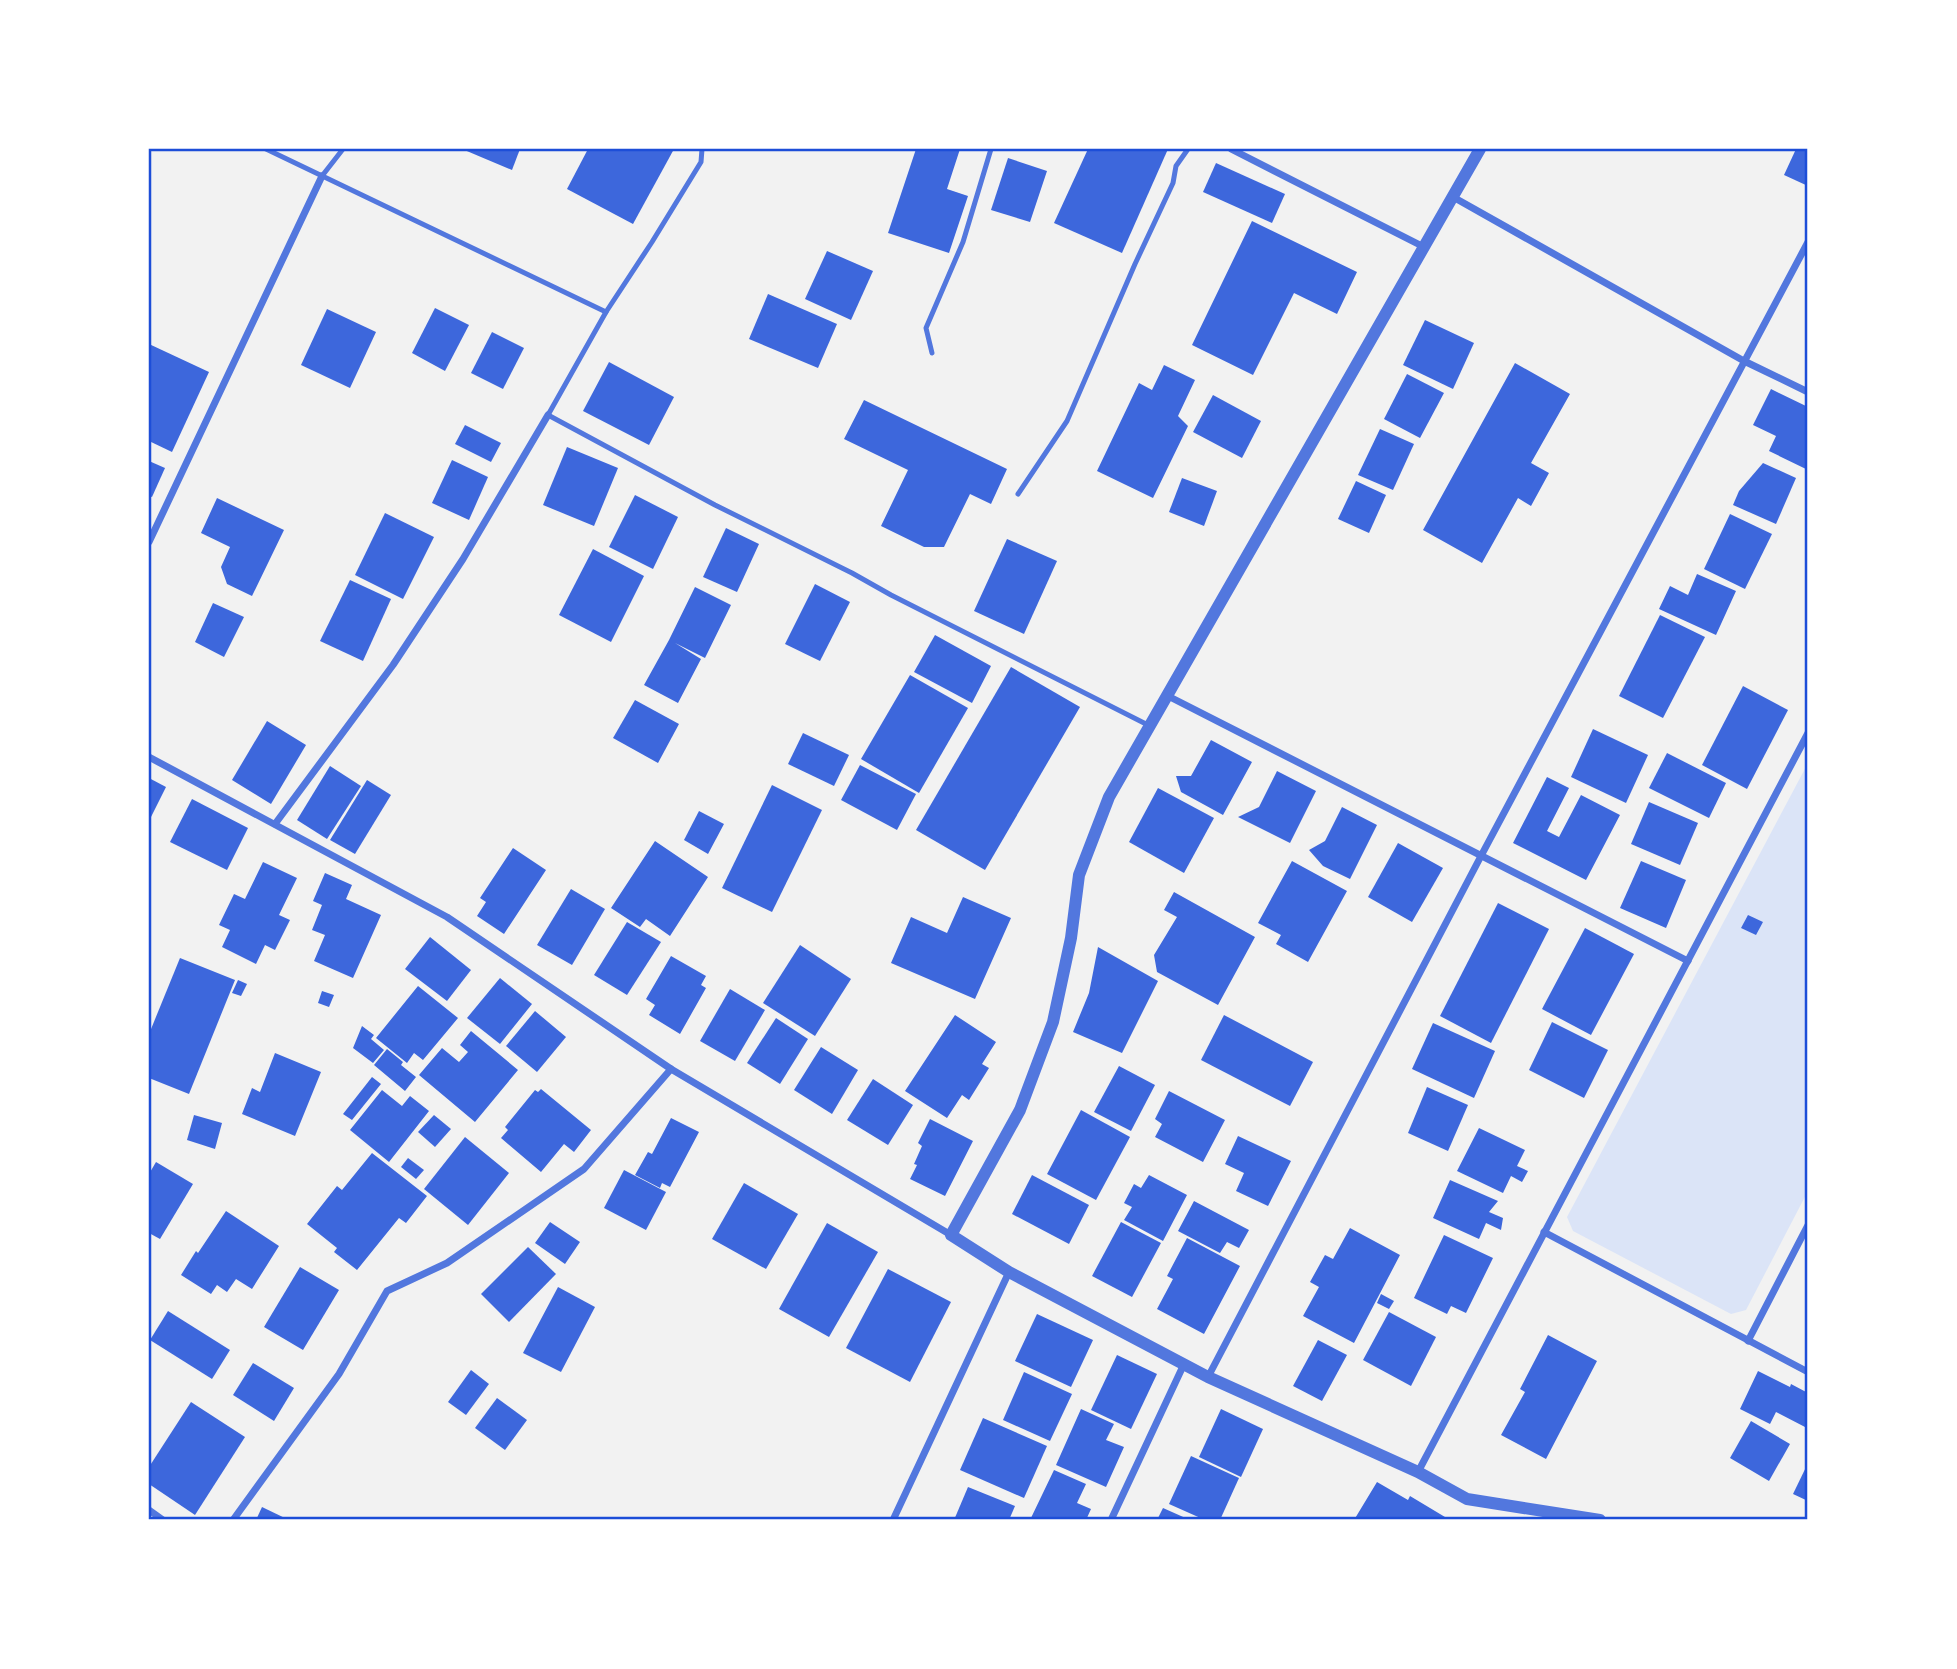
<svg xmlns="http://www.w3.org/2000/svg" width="1957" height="1669" viewBox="0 0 1957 1669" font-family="Raleway,sans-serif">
<rect width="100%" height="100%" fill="#f2f2f2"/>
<polygon fill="#dbe4f7" points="1808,763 1808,1191 1746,1310 1731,1314 1573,1231 1567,1217"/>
<g fill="#3d67dc">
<polygon points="462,149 520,149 512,170"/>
<polygon points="588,149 674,149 633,224 567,189"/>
<polygon points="916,149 960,149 947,189 968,196 949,253 888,233"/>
<polygon points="1088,149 1168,149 1122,253 1054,223"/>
<polygon points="1796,149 1808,149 1808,186 1784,175"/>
<polygon points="1008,158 1047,171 1030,222 991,210"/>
<polygon points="1216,163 1285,194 1272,223 1203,192"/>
<polygon points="1252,221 1357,272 1337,314 1294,293 1253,375 1192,345"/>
<polygon points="827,251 873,271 851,320 805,299"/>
<polygon points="768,294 837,324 818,368 749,339"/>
<polygon points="435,308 469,325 445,371 412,353"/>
<polygon points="327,309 376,332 350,388 301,365"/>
<polygon points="1425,320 1474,343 1453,389 1403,365"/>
<polygon points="492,332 524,348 503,389 471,373"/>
<polygon points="149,344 209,372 172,452 149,441"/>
<polygon points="609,362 674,397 649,445 583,411"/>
<polygon points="1515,363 1570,394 1531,463 1549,473 1531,506 1518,498 1482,563 1423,530"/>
<polygon points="1164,365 1195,380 1178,416 1188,426 1153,498 1097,471 1139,383 1152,390"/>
<polygon points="1407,374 1444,393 1420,438 1384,419"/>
<polygon points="1771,389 1808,407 1808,470 1769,451 1776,436 1753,425"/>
<polygon points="1213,395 1261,421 1242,458 1193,432"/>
<polygon points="864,400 1007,469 991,504 970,494 944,547 924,547 881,526 908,470 844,439"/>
<polygon points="465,425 501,443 491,462 455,444"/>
<polygon points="1380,429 1414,444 1393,490 1358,475"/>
<polygon points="567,447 618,468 594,526 543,505"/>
<polygon points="452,460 488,477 469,520 432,503"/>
<polygon points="149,461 165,468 152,497 149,496"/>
<polygon points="1763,463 1796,478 1776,524 1733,505 1739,491"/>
<polygon points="1182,478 1217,491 1204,526 1169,512"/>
<polygon points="1356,481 1386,495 1369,533 1338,519"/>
<polygon points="635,495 678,517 653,569 609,547"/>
<polygon points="217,498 284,530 252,596 227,584 221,567 230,547 201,533"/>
<polygon points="385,513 434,537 403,599 355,575"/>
<polygon points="1730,514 1772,534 1745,589 1704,569"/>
<polygon points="726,528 759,544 737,592 703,577"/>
<polygon points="1007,539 1057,561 1024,634 974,611"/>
<polygon points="593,549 644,576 611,642 559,615"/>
<polygon points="1697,574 1736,591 1716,635 1659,609 1670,586 1688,595"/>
<polygon points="350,580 391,599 363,661 320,641"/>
<polygon points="815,584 850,602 820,661 785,644"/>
<polygon points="695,587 731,605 705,658 675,643 701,659 678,703 644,685 669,640"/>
<polygon points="213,603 244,617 224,657 195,642"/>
<polygon points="1660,615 1705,637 1663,718 1619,696"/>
<polygon points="935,635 991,666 972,703 914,672"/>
<polygon points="1011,667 1080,707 985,870 916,830"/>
<polygon points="910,675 968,708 919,793 861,759"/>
<polygon points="1743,686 1788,710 1747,789 1702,765"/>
<polygon points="635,700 679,724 658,763 613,738"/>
<polygon points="267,721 306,745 271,804 232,780"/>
<polygon points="1593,729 1648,755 1626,803 1571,777"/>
<polygon points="803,733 849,755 834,786 788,764"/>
<polygon points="1211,740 1252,762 1223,815 1181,792 1176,776 1191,776"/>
<polygon points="1667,753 1726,783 1709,818 1649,788"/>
<polygon points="860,765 916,794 897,830 841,800"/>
<polygon points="330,766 361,786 327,839 297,820"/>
<polygon points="1277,771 1316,791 1290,843 1238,817 1259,807"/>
<polygon points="1547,777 1569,788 1547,831 1559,837 1581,795 1620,815 1586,880 1513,843"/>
<polygon points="149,778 166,787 149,821"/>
<polygon points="367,780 391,795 355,854 330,840"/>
<polygon points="772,785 822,810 772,912 722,888"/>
<polygon points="1158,788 1214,818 1184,873 1129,842"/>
<polygon points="192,799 248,828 227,870 170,842"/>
<polygon points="1649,802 1698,823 1680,865 1631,844"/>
<polygon points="1342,807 1377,825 1350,879 1323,866 1309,850 1325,841"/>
<polygon points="699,811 724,824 708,854 684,840"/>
<polygon points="655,841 708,877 670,936 646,919 640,927 611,908"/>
<polygon points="1398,843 1443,868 1412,922 1368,897"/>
<polygon points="513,848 546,870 504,934 477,916 486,902 480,898"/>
<polygon points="1292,861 1347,891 1308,962 1276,944 1281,935 1258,923"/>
<polygon points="1641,861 1686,880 1666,928 1620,908"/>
<polygon points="263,862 297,878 279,915 290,920 275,950 265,945 256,964 222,947 230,930 219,925 234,894 245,899"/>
<polygon points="325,873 352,885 346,899 381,915 353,978 314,961 325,935 312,930 322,905 313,901"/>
<polygon points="571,889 605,909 572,965 537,945"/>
<polygon points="1174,892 1255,937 1218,1005 1157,972 1154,955 1177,917 1164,910"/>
<polygon points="963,897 1011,918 975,999 891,963 911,917 947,933"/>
<polygon points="1498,903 1549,929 1491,1043 1440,1016"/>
<polygon points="1748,915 1763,922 1756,935 1741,928"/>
<polygon points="627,922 661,942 627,995 594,975"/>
<polygon points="1585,928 1634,954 1591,1035 1542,1009"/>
<polygon points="430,937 471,970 447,1001 405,969"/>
<polygon points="800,945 851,979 815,1036 763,1003"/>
<polygon points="1098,947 1158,981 1122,1053 1073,1032 1089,993"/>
<polygon points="671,956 706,976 701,985 706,988 680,1034 649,1015 655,1005 646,999"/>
<polygon points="180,958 235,980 189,1094 149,1078 149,1034"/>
<polygon points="500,978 532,1004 500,1044 467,1018"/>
<polygon points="238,980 247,984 241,996 232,993"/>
<polygon points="418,986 458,1018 423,1060 414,1053 407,1063 376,1038"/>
<polygon points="730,989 765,1010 735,1061 700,1041"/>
<polygon points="322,991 334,995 329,1007 318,1003"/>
<polygon points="535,1011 566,1037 537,1072 506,1046"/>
<polygon points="955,1015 996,1042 982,1064 989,1068 969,1100 962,1095 947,1118 905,1091"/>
<polygon points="1224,1015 1313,1062 1290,1106 1201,1060"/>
<polygon points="776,1018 808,1039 780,1084 747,1063"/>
<polygon points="1552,1022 1608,1050 1584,1098 1529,1070"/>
<polygon points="1433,1023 1495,1051 1474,1098 1412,1069"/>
<polygon points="362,1026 374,1035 371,1039 384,1050 373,1063 353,1048"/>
<polygon points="471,1031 518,1070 475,1122 419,1075 442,1048 459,1062 468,1052 460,1045"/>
<polygon points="821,1047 858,1070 832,1114 794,1090"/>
<polygon points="387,1049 403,1062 401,1065 416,1077 405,1091 374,1065"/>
<polygon points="275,1053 321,1072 295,1136 242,1114 252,1088 260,1092"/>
<polygon points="1119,1066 1155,1085 1131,1131 1094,1112"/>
<polygon points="372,1077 381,1084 352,1120 343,1114"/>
<polygon points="873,1079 913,1105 888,1145 847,1120"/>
<polygon points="1427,1087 1468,1105 1448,1151 1408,1133"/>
<polygon points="541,1089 591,1130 574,1152 564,1144 541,1172 501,1138 508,1130 505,1127 535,1090 538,1092"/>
<polygon points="382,1090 402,1106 410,1096 429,1111 389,1162 350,1130"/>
<polygon points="1169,1091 1225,1120 1203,1162 1155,1137 1162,1124 1155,1119"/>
<polygon points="1081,1110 1130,1137 1096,1200 1047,1174"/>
<polygon points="194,1115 222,1123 215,1149 187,1140"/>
<polygon points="434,1115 451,1129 435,1147 418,1132"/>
<polygon points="671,1118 699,1132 670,1187 662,1183 660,1188 635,1175 648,1152 652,1154"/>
<polygon points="930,1119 973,1141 945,1196 910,1179 917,1165 914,1164 922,1146 918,1143"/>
<polygon points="1479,1128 1525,1150 1517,1166 1528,1171 1522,1182 1511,1176 1503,1193 1457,1171"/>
<polygon points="1238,1136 1291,1161 1268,1206 1236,1191 1244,1173 1225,1164"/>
<polygon points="465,1137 509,1173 468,1225 424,1189"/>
<polygon points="372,1153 427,1196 406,1223 399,1218 357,1270 334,1252 337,1248 307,1224 337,1186 342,1190"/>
<polygon points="408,1158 424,1170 416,1179 401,1167"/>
<polygon points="156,1162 193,1184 160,1239 149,1233 149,1174"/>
<polygon points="624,1170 666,1192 646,1230 604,1208"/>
<polygon points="1032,1175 1089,1205 1069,1244 1012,1214"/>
<polygon points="1149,1175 1187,1195 1163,1241 1124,1220 1132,1207 1124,1203 1134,1184 1141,1188"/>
<polygon points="1450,1180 1498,1201 1489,1212 1503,1218 1501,1230 1486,1223 1479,1239 1433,1218"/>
<polygon points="744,1183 798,1214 766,1269 712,1239"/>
<polygon points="1194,1201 1249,1230 1239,1248 1227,1242 1220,1253 1178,1231"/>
<polygon points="226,1211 279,1246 252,1289 236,1279 227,1292 217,1285 211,1294 181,1275 196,1251 198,1253"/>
<polygon points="550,1222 580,1242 565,1264 535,1243"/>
<polygon points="1121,1222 1161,1243 1132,1297 1092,1276"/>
<polygon points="827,1223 878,1252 829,1337 779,1309"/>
<polygon points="1350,1228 1400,1255 1354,1343 1303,1316 1319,1287 1310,1282 1325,1255 1333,1259"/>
<polygon points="1444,1235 1493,1258 1466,1313 1451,1306 1447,1314 1414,1298"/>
<polygon points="1187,1238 1240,1266 1204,1334 1157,1309 1173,1279 1167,1276"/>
<polygon points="528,1247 556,1274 509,1322 481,1294"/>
<polygon points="300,1267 339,1290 303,1350 264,1327"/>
<polygon points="888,1269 951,1302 910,1382 846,1348"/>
<polygon points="558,1287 595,1307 561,1372 523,1353"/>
<polygon points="1381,1294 1394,1301 1389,1309 1377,1303"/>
<polygon points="168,1311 230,1350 212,1379 150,1340"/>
<polygon points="1389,1312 1436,1337 1411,1386 1363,1360"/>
<polygon points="1037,1314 1093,1340 1071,1387 1015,1361"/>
<polygon points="1548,1335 1597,1361 1546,1459 1501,1435 1525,1392 1520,1389"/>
<polygon points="1318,1340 1347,1355 1322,1401 1293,1386"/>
<polygon points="1117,1355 1157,1374 1131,1429 1091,1410"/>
<polygon points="253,1363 294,1388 274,1421 233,1395"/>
<polygon points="471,1370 489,1384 466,1415 448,1402"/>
<polygon points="1758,1371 1790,1387 1791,1384 1808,1393 1808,1425 1807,1424 1805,1427 1776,1412 1770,1424 1740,1409"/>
<polygon points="1024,1372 1072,1394 1050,1441 1003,1420"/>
<polygon points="497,1398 527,1420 505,1450 475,1428"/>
<polygon points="191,1402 245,1437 195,1515 149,1484 149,1467"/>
<polygon points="1081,1409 1114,1424 1106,1440 1124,1447 1106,1487 1056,1465"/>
<polygon points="1221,1409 1263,1429 1241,1477 1199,1457"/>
<polygon points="983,1418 1047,1446 1024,1498 960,1470"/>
<polygon points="1751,1421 1790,1444 1769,1481 1730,1458"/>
<polygon points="1191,1456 1239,1478 1220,1520 1205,1520 1169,1504"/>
<polygon points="1808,1463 1808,1501 1793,1494"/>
<polygon points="1054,1470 1086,1484 1077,1503 1091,1509 1086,1520 1030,1520"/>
<polygon points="1377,1482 1408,1500 1410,1496 1450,1520 1354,1520"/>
<polygon points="968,1487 1015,1506 1009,1520 954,1520"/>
<polygon points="262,1507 289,1520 256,1520"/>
<polygon points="1163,1508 1190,1520 1157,1520"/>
</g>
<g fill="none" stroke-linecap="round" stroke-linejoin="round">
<g stroke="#5277de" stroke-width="5">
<polyline points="266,149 606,312"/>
<polyline points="702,149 701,162 652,242 606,312 548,415 715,505 852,573 891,595 1148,725"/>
<polyline points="322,176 343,149"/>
<polyline points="932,353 926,328 963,242 991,149"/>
<polyline points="1018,494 1067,421 1135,264 1173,183 1176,166 1188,149"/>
</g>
<g stroke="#5277de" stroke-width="7">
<polyline points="1231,149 1424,247"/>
<polyline points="1453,197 1744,361 1808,392"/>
<polyline points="149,542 322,176"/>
<polyline points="1166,695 1688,961"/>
<polyline points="149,757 447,917 671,1069 951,1235"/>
<polyline points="275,824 393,665 463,559 548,415"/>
<polyline points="1544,1232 1808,1372"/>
<polyline points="1748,1341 1808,1225"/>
<polyline points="1208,1377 1481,856 1808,242"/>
<polyline points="1418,1472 1808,733"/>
<polyline points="149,1510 163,1520"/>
<polyline points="233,1520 339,1374 387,1291 447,1263 584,1169 671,1069"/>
<polyline points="893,1520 1009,1272"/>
<polyline points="1111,1520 1184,1364"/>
</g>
<polyline stroke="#5277de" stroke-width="12" points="1480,149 1109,797 1079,875 1071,938 1053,1022 1020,1110 951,1235 1009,1272 1208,1377 1418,1472 1467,1499 1600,1520"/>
</g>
<rect width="1957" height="1669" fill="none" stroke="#ffffff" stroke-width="301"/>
<rect x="150" y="150" width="1656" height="1368" fill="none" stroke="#1d4ed8" stroke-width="2.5"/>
</svg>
